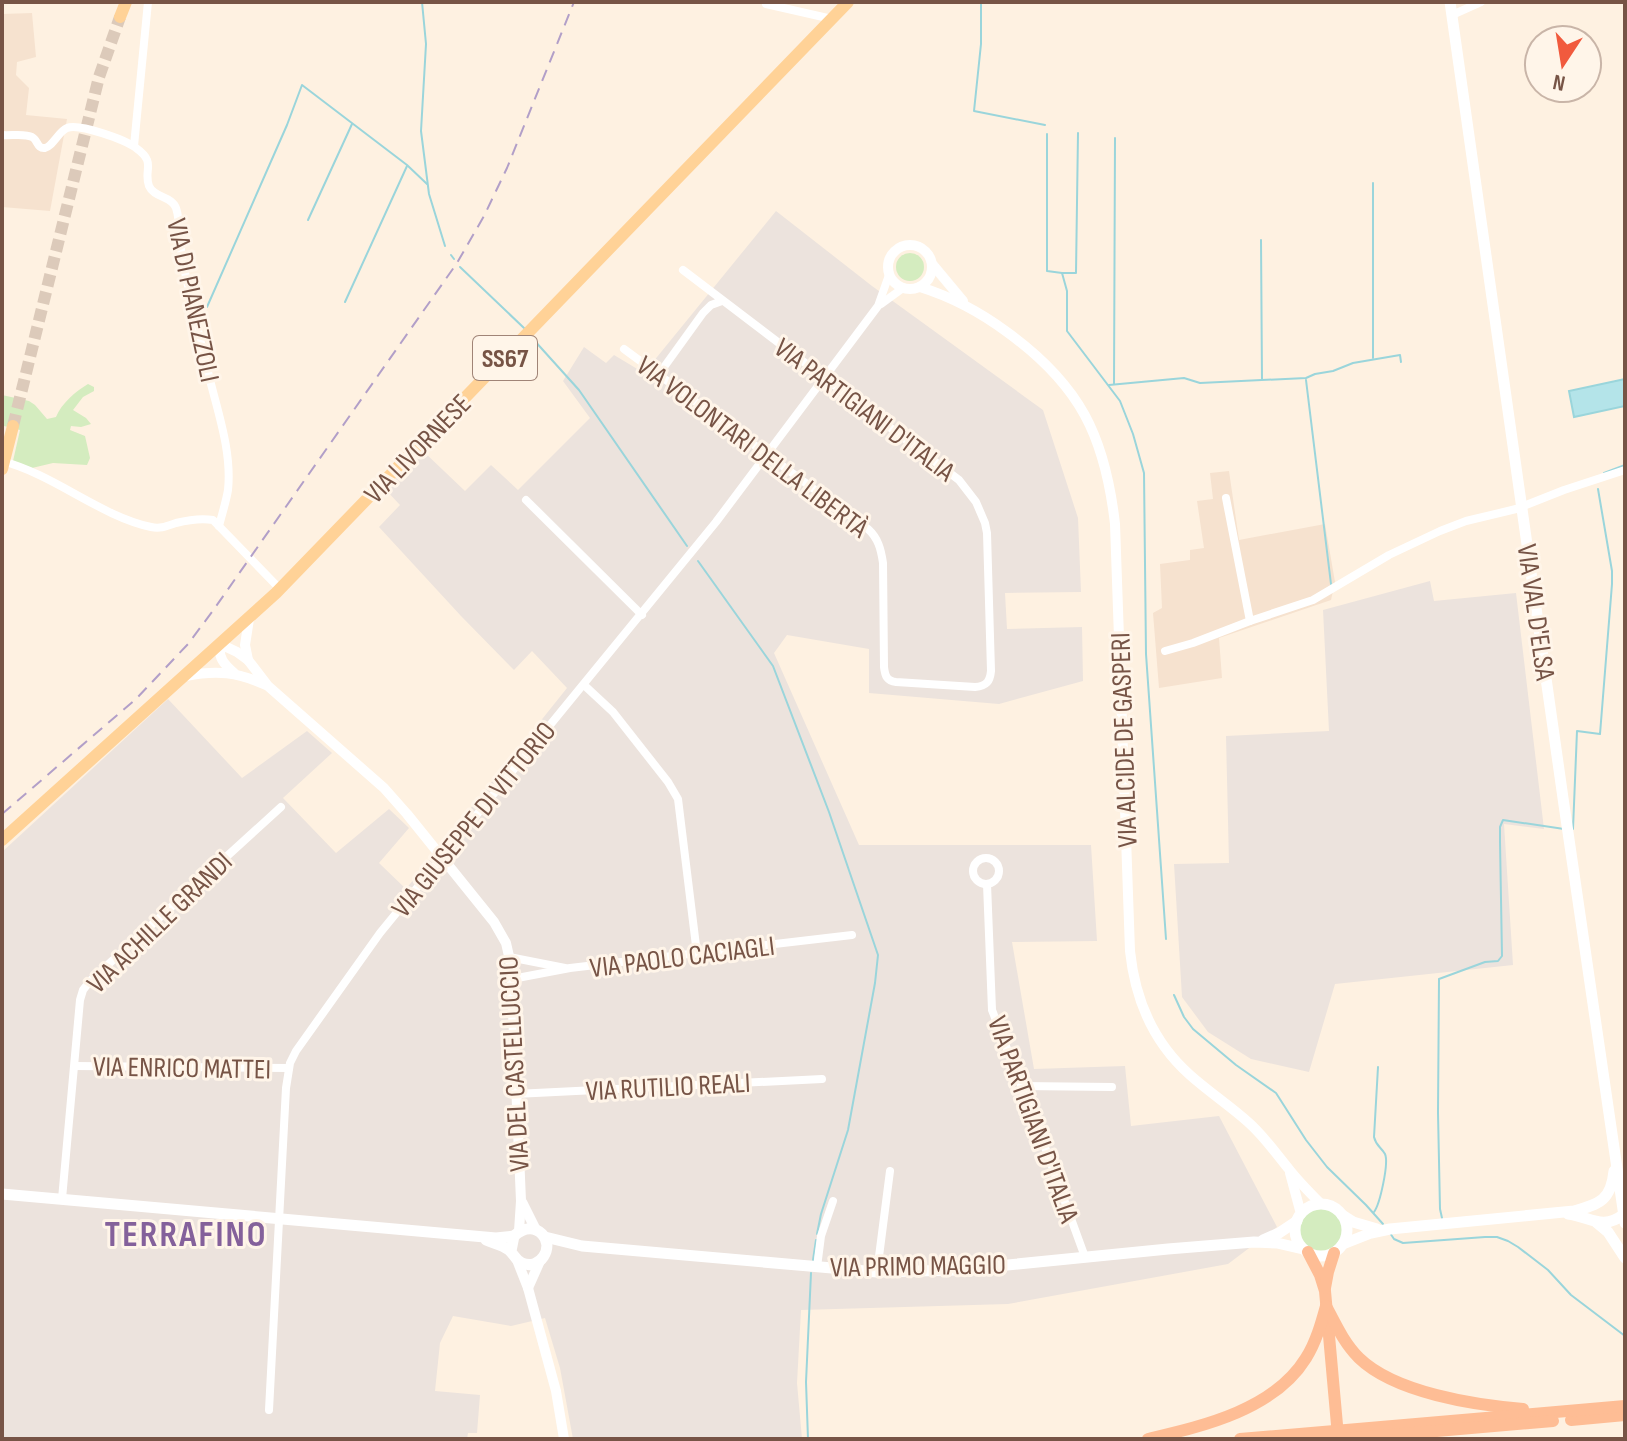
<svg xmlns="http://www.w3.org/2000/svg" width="1627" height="1441" viewBox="0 0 1627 1441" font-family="'Sofia Sans Condensed',sans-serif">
<rect width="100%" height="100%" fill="#fef1e1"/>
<g fill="#f6e2cf">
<polygon points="32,13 36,57 17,62 16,75 29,88 26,115 67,119 50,211 2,207 2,14"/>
<polygon points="1229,471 1239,540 1325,524 1335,582 1331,600 1219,638 1222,678 1159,688 1153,613 1162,608 1160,564 1190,560 1190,550 1204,548 1197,501 1213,499 1210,473"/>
</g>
<g fill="#ece3dd">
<polygon points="776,211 872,286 1043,410 1078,518 1081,592 1005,593 1007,629 1082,627 1083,681 999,704 869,693 869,649 787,635 774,653 859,845 1091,845 1097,941 1012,942 1034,1069 1125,1066 1131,1126 1219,1116 1277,1227 1228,1264 1008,1304 801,1310 797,1383 802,1439 573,1439 560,1368 545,1318 511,1326 453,1316 440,1343 435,1391 480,1395 477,1433 468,1433 467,1439 2,1439 2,852 168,699 242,778 307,731 332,753 283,798 336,853 389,809 409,828 379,863 406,889 567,688 532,651 514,670 461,616 379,527 400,505 385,489 423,451 465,491 491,465 518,490 590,418 563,381 584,347 606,363 614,355 644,373"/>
<polygon points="1430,581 1434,601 1516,593 1544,829 1504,824 1513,965 1335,984 1309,1072 1251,1059 1208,1032 1182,997 1174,864 1229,863 1226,736 1329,731 1323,610"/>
</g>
<g fill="#d4ecbf">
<circle cx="910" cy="267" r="14"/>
<path d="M 88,384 L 94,387 L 94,391 L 83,397 L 73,410 L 86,418 L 91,424 L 81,427 L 71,426 L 70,430 L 85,436 L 90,458 L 87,465 L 53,463 L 32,468 L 13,461 L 20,430 L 4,426 L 2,432 L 2,395 L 29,401 L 35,405 L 47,419 L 56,417 C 61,404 76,391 88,384 Z"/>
<circle cx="1321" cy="1230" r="22"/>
</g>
<polygon fill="#b4e4e9" stroke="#9ad5db" stroke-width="2" points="1625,379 1625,406 1574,417 1569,391"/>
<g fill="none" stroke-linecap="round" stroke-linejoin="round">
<g stroke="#9ad5db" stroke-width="2">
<polyline points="422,2 426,44 421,131 429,194 445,246"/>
<polyline points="981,2 981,44 974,111 1045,125"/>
<polyline points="1047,134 1047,271 1062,273 1076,273 1078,133"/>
<polyline points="1373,183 1373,358"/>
<polyline points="308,220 352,124"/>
<polyline points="1261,240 1262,379"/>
<polyline points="451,255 454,259"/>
<polyline points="460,267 524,328"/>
<polyline points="1062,273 1067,291 1067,331 1120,401 1133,434 1144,473 1146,654 1166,939"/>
<polyline points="345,302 407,166"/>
<polyline points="207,307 287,125 302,85 407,165 427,184"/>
<polyline points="533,339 579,390 687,546"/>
<polyline points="1306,380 1331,584"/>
<polyline points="1114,384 1115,138"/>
<polyline points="1109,385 1184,378 1200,383 1306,378 1315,374 1333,371 1353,363 1400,355 1401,362"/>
<polyline points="1604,473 1625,465"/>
<polyline points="698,561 773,666 829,812 878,955 875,983 848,1130 821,1214 817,1234"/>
<polyline points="1573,829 1577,731 1600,734 1612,584 1612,571 1598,489"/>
<polyline points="1174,995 1184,1017 1193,1029 1236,1065 1276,1093 1306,1140 1327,1167 1366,1205 1383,1224"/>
<path d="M 1374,1212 C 1380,1204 1389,1163 1385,1154 C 1381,1147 1376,1146 1374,1137 L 1378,1067"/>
<polyline points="1442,1218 1440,1209 1438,1113 1439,979 1485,962 1498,961 1502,956 1500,842 1500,827 1503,820 1564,829"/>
<polyline points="1390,1233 1394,1239 1403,1243 1485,1237 1497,1237 1508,1241 1518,1247 1548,1270 1571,1295 1625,1336"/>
<polyline points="813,1260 816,1240"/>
<polyline points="808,1439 806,1382 811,1273"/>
</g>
<polyline stroke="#dccaba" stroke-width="12" stroke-dasharray="12 6" stroke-linecap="butt" points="13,426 99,77 120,17"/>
<g stroke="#fff" stroke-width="8">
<polyline points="766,4 832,19"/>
<polyline points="1452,15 1481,2"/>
<path d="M 2,135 C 10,136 25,133 32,137 C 38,140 37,149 45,148 C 52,147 59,131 67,128 C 79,123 126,140 136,148 C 157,163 143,169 149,186 C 154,198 172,196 176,208 C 181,222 179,246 183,263 C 191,301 200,339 209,376 C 218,413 232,452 228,490 C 226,502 222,514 219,526"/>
<polyline points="134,146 148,2"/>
<polyline points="881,304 903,288"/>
<path d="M 624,349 L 868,529 C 878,538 881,549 883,563 L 884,667 C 885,676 887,681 896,682 L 975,687 C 987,686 990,681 991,671 L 987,533 L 985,523 L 976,502 L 959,480 L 683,270"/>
<polyline points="659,374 703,313 711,305 722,301"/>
<path d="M 2,461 C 55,475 100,516 151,527 C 161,529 167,526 176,523 C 188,520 201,518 213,520 L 280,589"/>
<polyline points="1226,498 1250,621 1313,600 1389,555 1440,531 1466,521 1516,509 1564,490 1625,470"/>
<polyline points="526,500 642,615"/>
<polyline points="1165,651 1193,643 1250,621"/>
<polyline points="584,685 613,712 668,782 678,799 697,954"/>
<circle cx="986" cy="871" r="13"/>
<polyline points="987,884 992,1010 1042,1139 1085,1257"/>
<polyline points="509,957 565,968"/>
<polyline points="512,979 570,968 852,935"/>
<polyline points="75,1066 289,1068"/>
<polyline points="1021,1086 1112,1087"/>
<polyline points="515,1094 822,1079"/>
<polyline points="62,1199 80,1000 83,990 90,981 281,807"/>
<polyline points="817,1267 821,1236 833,1201"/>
<polyline points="877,1272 890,1171"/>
<polyline points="269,1410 286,1088 290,1063 296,1051 380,933 716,522 878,306 889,275"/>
</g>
<g stroke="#fff" stroke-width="10">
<circle cx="910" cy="267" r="22"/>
<polyline points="933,265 963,301"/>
<path d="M 920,287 C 952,297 980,312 1007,332 C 1080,385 1105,436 1115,524 L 1130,951 C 1135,999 1154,1043 1190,1075 C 1209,1092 1229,1105 1248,1122 C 1263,1135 1275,1152 1288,1168 C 1298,1181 1310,1193 1321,1204"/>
<polyline points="248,660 245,645 249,619"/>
<path d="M 234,673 C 224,664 218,658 220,644 L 237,652 L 248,660 L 268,686 L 384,788 L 407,814 L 494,922 L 506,943 L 511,965 L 521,1201 L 519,1231"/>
<path d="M 186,676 C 217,670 237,672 266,685"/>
<polyline points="1290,1173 1301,1214"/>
<polyline points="522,1202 536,1230"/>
<polyline points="517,1260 528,1288 556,1391 564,1439"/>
<polyline points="528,1288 540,1261"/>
</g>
<g stroke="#fff" stroke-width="11">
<polyline points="1450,2 1564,805 1625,1223"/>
<polyline points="2,1194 496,1238 514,1236"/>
<circle cx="1321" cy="1230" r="26"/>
<path d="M 1568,1214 C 1591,1217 1602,1231 1624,1214"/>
<polyline points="1342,1215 1353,1222 1377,1229"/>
<polyline points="1596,1222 1608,1232 1625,1258"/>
<polyline points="545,1237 582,1246 877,1272 957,1270 1168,1249 1254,1242 1277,1243 1303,1249"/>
<path d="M 486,1240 C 493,1243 503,1245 509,1250 C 514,1254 515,1260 522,1263 C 540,1271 555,1247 542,1234 C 533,1225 522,1229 514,1236 L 511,1251"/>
<polyline points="1263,1240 1279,1233 1297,1221"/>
<path d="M 1343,1244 L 1371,1233 L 1390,1229 L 1574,1211 C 1600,1204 1611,1200 1614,1171"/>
</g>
<g stroke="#ffd297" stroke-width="12">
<polyline points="120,17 126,2"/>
<polyline points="2,469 13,426"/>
<polyline points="2,840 276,593 848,2"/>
</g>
<g stroke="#febd95" stroke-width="12">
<polyline points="1308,1252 1320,1275 1325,1291 1338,1436"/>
<polyline points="1325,1288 1328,1272 1334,1253"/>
<path d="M 1326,1306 C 1336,1325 1344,1343 1359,1358 C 1395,1393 1475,1405 1523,1409"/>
<polyline points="1571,1420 1625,1415"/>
<path d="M 1148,1439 C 1203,1426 1274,1410 1306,1358 C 1316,1342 1321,1324 1326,1306"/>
<polyline points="1240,1439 1625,1406"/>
<polyline points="1345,1439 1553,1421"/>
</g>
<polyline stroke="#b29fc8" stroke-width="2" stroke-dasharray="12 8" stroke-linecap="butt" points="2,814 136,699 188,644 212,612 457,263 484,216 507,168 574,2"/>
</g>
<g text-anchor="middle" stroke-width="6" stroke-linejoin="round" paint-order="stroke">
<rect fill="#fff5e9" stroke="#a08477" stroke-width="2" x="473" y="336" width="64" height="44" rx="6"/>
<g font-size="26" font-weight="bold" fill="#775446">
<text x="505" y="367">SS67</text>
</g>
<g font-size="28" fill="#775446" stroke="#fff5e9">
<text transform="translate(194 300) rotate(78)" y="10">VIA DI PIANEZZOLI</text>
<text transform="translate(865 409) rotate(37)" y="10">VIA PARTIGIANI D'ITALIA</text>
<text transform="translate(753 446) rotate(37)" y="10">VIA VOLONTARI DELLA LIBERTÀ</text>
<text transform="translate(417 448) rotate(-46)" y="10">VIA LIVORNESE</text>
<text transform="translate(1537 612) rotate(82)" y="10">VIA VAL D'ELSA</text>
<text transform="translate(1123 740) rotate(-92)" y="10">VIA ALCIDE DE GASPERI</text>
<text transform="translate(473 819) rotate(-51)" y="10">VIA GIUSEPPE DI VITTORIO</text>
<text transform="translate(159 922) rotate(-44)" y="10">VIA ACHILLE GRANDI</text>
<text transform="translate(682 956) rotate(-7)" y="10">VIA PAOLO CACIAGLI</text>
<text transform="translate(513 1064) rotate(-93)" y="10">VIA DEL CASTELLUCCIO</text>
<text transform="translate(182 1067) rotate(1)" y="10">VIA ENRICO MATTEI</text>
<text transform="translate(668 1086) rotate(-3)" y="10">VIA RUTILIO REALI</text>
<text transform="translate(1034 1119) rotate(70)" y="10">VIA PARTIGIANI D'ITALIA</text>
<text transform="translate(918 1265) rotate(-1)" y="10">VIA PRIMO MAGGIO</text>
</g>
<g font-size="36" font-weight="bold" letter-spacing="2" fill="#84619b" stroke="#fff5e9">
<text x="186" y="1246">TERRAFINO</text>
</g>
</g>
<rect width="1627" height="1441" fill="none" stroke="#775446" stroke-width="8"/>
<g transform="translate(1563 64) rotate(192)"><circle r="38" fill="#fff5e9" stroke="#c9b5a8" stroke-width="2"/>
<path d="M0-6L14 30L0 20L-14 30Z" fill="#f15a3d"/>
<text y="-12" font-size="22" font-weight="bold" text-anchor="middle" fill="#775446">N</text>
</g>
</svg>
